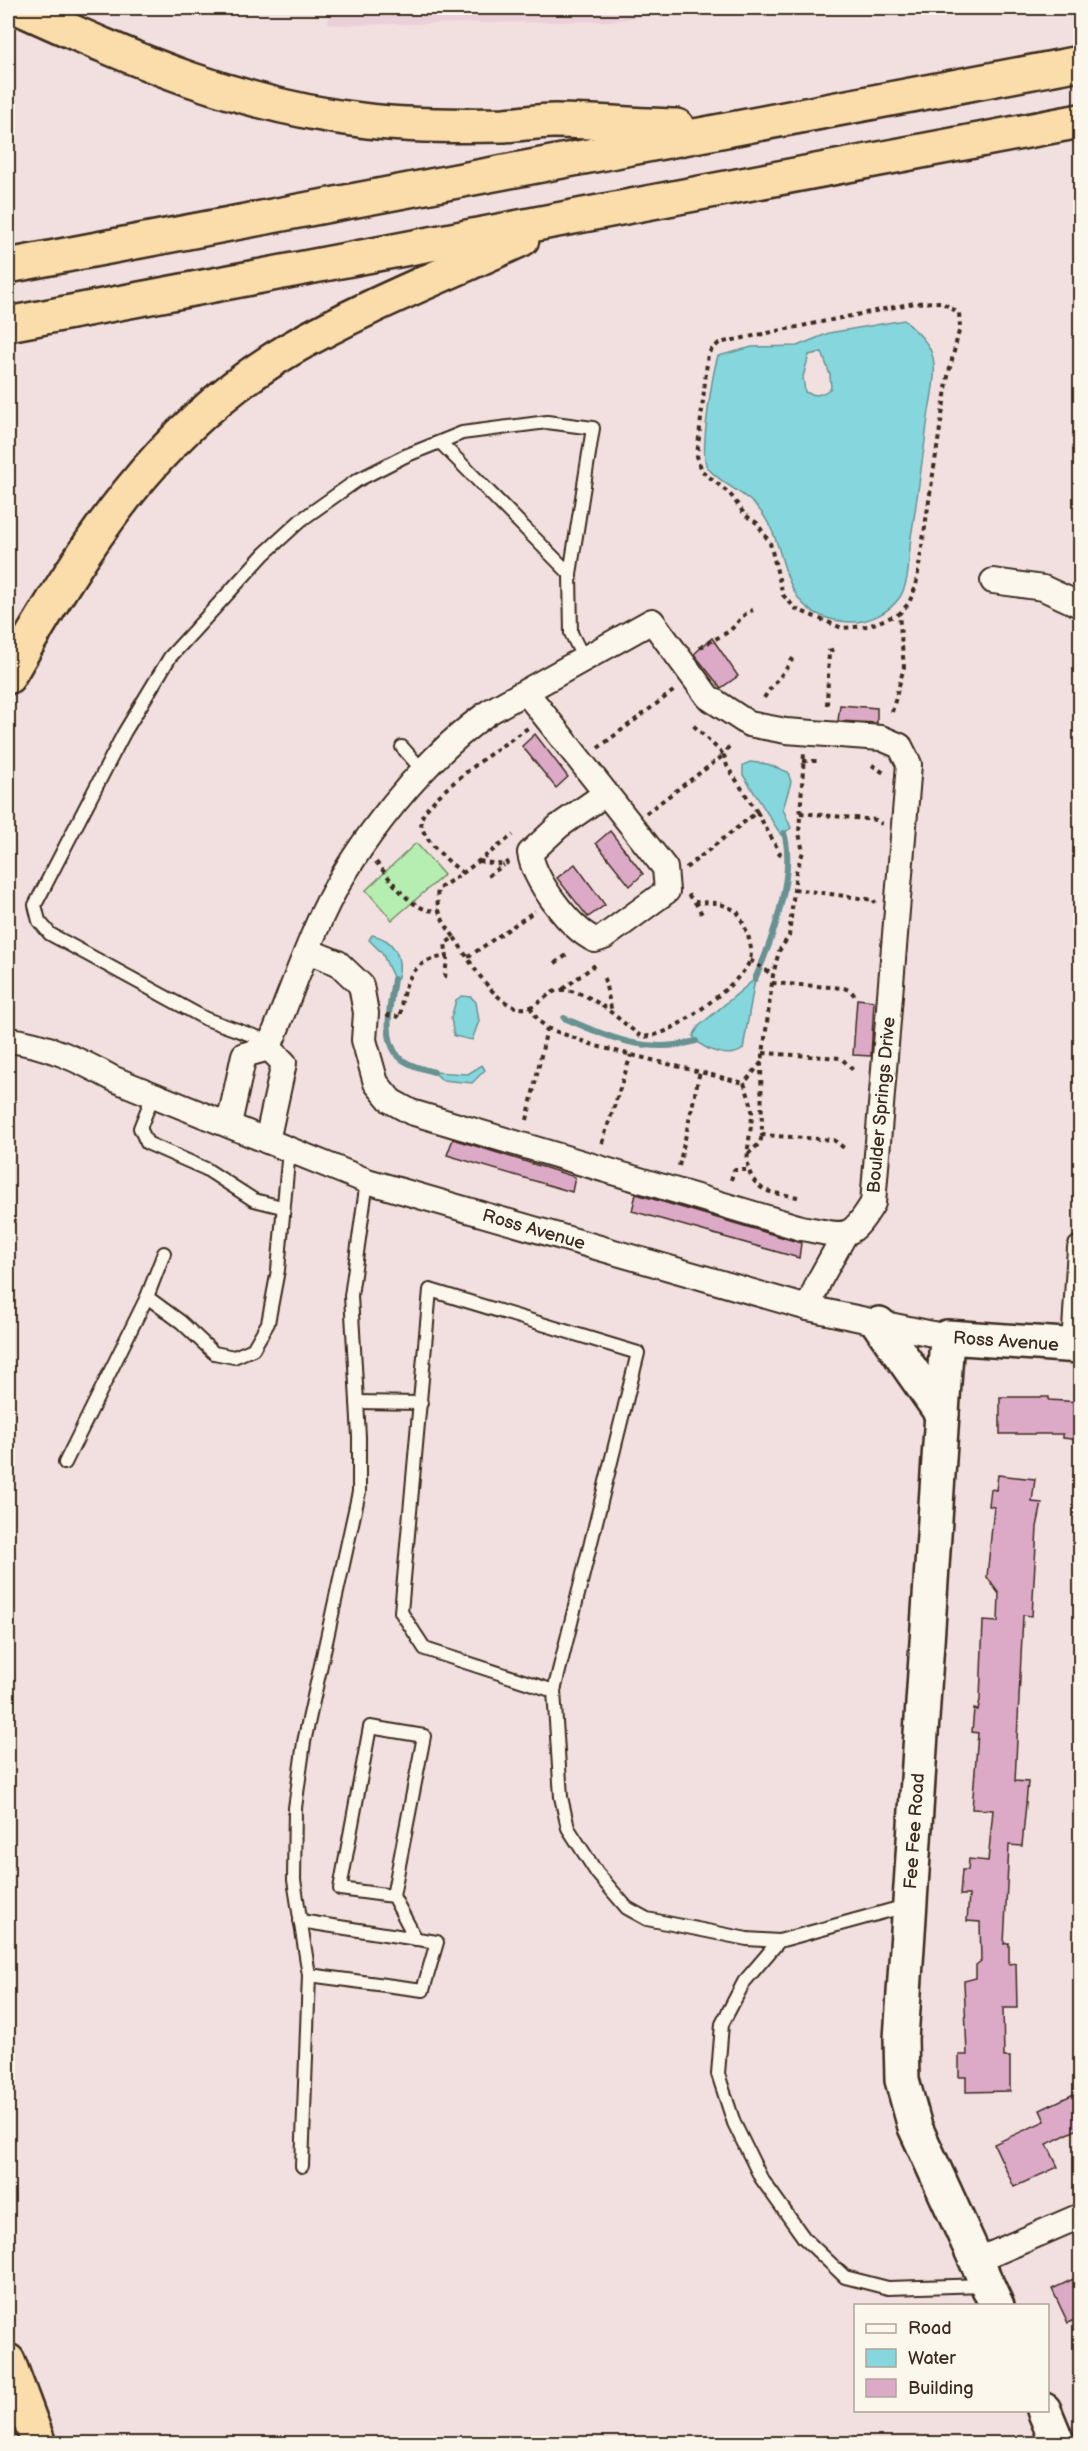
<svg xmlns="http://www.w3.org/2000/svg" width="1088" height="2451" viewBox="0 0 1088 2451" font-family="'Balsamiq Sans',sans-serif">
<rect width="100%" height="100%" fill="#f2e0e1"/>
<filter id="ink" filterUnits="userSpaceOnUse"><feTurbulence type="fractalNoise" baseFrequency=".0167" numOctaves="2"/><feDisplacementMap in="SourceGraphic" scale="12" xChannelSelector="R" yChannelSelector="G"/><feConvolveMatrix kernelMatrix="1 2 1 2 8 2 1 2 1" color-interpolation-filters="sRGB"/></filter>
<g filter="url(#ink)">
<polygon fill="#ebd0d9" points="329,8 686,8 617,21 341,25 328,24"/>
<polygon fill="#b6eeb2" stroke="#788c68" stroke-width="1.5" points="416,843 444,875 392,920 366,890"/>
<g fill="#85d7dd" stroke="#679291" stroke-width="1.5" fill-rule="evenodd">
<path d="M 904,320 C 918,333 933,345 934,364 C 936,381 930,401 928,418 C 923,456 918,493 912,531 C 908,551 911,580 900,597 C 889,613 868,623 849,622 C 771,616 795,549 757,507 C 743,491 720,484 707,467 C 699,455 713,371 718,356 L 752,347 L 797,346 L 829,333 ZM 822,352 L 830,375 L 831,388 C 822,395 816,397 805,392 L 803,377 L 809,355 Z"/>
<polygon points="750,762 767,764 788,772 791,782 783,809 791,828 781,835 743,775 743,765"/>
<path d="M 372,935 C 394,939 403,957 398,978 L 394,979 L 382,953 L 369,940 Z"/>
<path d="M 755,979 L 743,1049 C 729,1060 702,1050 693,1036 L 699,1026 Z"/>
<polygon points="462,996 471,997 476,1002 479,1021 472,1040 454,1036 451,1018 456,1000"/>
<polygon points="482,1065 485,1070 472,1083 442,1080 434,1072 468,1074"/>
</g>
<g fill="none" stroke-linecap="round" stroke-linejoin="round">
<g stroke="#679291" stroke-width="6">
<path d="M 394,979 C 391,1002 381,1039 399,1057 C 407,1065 423,1069 434,1072"/>
<path d="M 755,979 C 772,942 796,872 784,833"/>
<path d="M 564,1018 C 608,1037 647,1055 696,1041"/>
</g>
</g>
<g fill="#dcaac7" stroke="#3b2a1e" stroke-width="1.5">
<polygon points="712,638 738,676 721,688 694,654"/>
<polygon points="840,705 877,708 877,723 838,721"/>
<polygon points="535,734 568,777 556,788 522,746"/>
<polygon points="610,831 643,874 630,886 596,843"/>
<polygon points="575,864 605,905 588,917 557,878"/>
<polygon points="857,999 874,1001 871,1056 853,1055"/>
<polygon points="453,1139 575,1177 572,1192 447,1155"/>
<polygon points="636,1194 801,1243 799,1258 632,1211"/>
<polygon points="1000,1397 1049,1397 1049,1400 1080,1402 1080,1440 1063,1438 1063,1434 1000,1434"/>
<polygon points="998,1475 1035,1479 1032,1502 1042,1503 1037,1527 1032,1616 1023,1615 1015,1781 1028,1782 1022,1846 1009,1845 1004,1944 1009,1943 1009,1964 1016,1963 1017,2008 1003,2008 1004,2057 1010,2057 1010,2091 966,2092 966,2077 959,2077 959,2055 967,2055 964,1981 976,1978 976,1965 981,1961 980,1922 967,1921 969,1895 960,1895 962,1870 968,1870 969,1859 988,1861 993,1810 972,1809 978,1733 972,1732 974,1709 978,1710 980,1700 983,1621 998,1622 999,1594 987,1577 994,1507 989,1506 991,1489 996,1490"/>
<polygon points="1080,2091 1080,2128 1047,2144 1058,2167 1014,2187 994,2144 1045,2121 1040,2110"/>
<polygon points="1080,2276 1080,2317 1068,2323 1052,2289"/>
</g>
<g fill="none" stroke-linecap="round" stroke-linejoin="round">
<g stroke="#3b2a1e" stroke-width="16">
<g id="lane">
<polyline points="570,574 571,633 584,659"/>
<polyline points="402,747 424,772"/>
<polyline points="271,1042 206,1019 50,934 39,921 35,905 124,733 170,657 264,554 301,520 356,481 405,456 462,433 547,422 593,428 570,574 440,442"/>
<polyline points="154,1093 140,1128 147,1143 206,1169 254,1200 282,1207"/>
<polyline points="147,1297 181,1322 214,1353 234,1357 253,1349 268,1323 278,1270 289,1150"/>
<polyline points="357,1402 421,1403"/>
<polyline points="65,1463 147,1297 164,1253"/>
<polyline points="554,1691 425,1649 401,1612 430,1290 638,1353 554,1691 561,1797 568,1828 597,1873 627,1908 647,1919 747,1939 779,1941 906,1906"/>
<polyline points="393,1896 340,1889 370,1727 424,1736 393,1896 416,1939"/>
<polyline points="300,1921 437,1942 423,1990 309,1975 294,1880 295,1808 304,1742 359,1492 359,1437 351,1296 367,1181"/>
<polyline points="779,1941 744,1982 722,2024 718,2074 734,2123 761,2178 804,2238 845,2277 888,2288 985,2285"/>
<polyline points="302,2166 309,1975"/>
</g>
</g>
<g stroke="#3b2a1e" stroke-width="28">
<g id="street">
<polyline points="993,581 1043,588 1080,605"/>
<path d="M 526,692 L 665,868 L 667,891 L 604,937 L 595,940 C 569,928 534,880 530,853 L 559,826 L 605,794"/>
<path d="M 8,1040 C 46,1044 81,1061 114,1079 L 367,1181 L 808,1308 L 947,1337"/>
<path d="M 269,1048 L 271,1042 C 288,1000 303,957 322,915 C 355,844 425,757 489,712 L 652,621 L 708,697 L 749,724 L 786,731 L 881,738 L 900,746 L 909,764 L 873,1203 C 848,1244 845,1235 801,1228 L 411,1112 L 391,1101 L 376,1083 L 364,1040 L 366,1013 L 361,985 L 338,963 L 308,951"/>
<polyline points="229,1124 244,1055 269,1048"/>
<polyline points="267,1141 284,1063 269,1048"/>
<polyline points="808,1308 819,1281 845,1234"/>
<polyline points="1074,1346 1080,1248"/>
<polyline points="976,2261 1080,2216"/>
</g>
</g>
<g stroke="#3b2a1e" stroke-width="38">
<g id="secondary">
<polyline points="879,1324 942,1414"/>
<polyline points="997,2306 915,2127 902,2080 901,2039 947,1337 1080,1346"/>
<polyline points="1044,2410 1058,2444"/>
</g>
</g>
<g stroke="#3b2a1e" stroke-width="38">
<g id="highway">
<path d="M 19,8 C 137,61 237,106 368,121 C 413,126 459,126 504,125 C 521,124 538,121 554,121 C 595,121 636,125 677,126"/>
<polyline points="8,266 1080,63"/>
<polyline points="8,324 1080,121"/>
<path d="M 8,677 C 84,546 157,427 292,348 C 365,306 445,275 522,239"/>
<polyline points="8,2361 39,2444"/>
</g>
</g>
<g stroke="#3b2a1e" stroke-width="4" stroke-dasharray="4.5 4.5" stroke-linecap="butt">
<path d="M 700,648 C 709,641 717,639 726,633 C 738,626 739,615 753,610"/>
<path d="M 764,698 C 773,683 786,672 794,656"/>
<polyline points="827,705 829,651 835,649"/>
<polyline points="892,712 904,667 899,614 909,603 916,586 948,376 960,327 959,313 941,302 914,303 719,343 708,353 697,456 702,471 730,494 745,515 757,523 770,543 783,595 796,609 842,628 868,626 899,614"/>
<polyline points="598,748 676,689"/>
<polyline points="803,761 817,761"/>
<polyline points="872,765 887,775"/>
<polyline points="757,812 780,853 777,857"/>
<polyline points="646,813 724,755 693,725"/>
<polyline points="800,813 876,820 882,824"/>
<polyline points="479,861 504,865 511,860"/>
<path d="M 376,862 C 391,879 413,915 438,910"/>
<polyline points="686,868 757,812 727,766 724,755 730,744"/>
<path d="M 463,873 C 451,864 420,838 421,821 C 423,799 508,741 528,728"/>
<polyline points="488,876 504,865"/>
<polyline points="794,889 874,900 875,903"/>
<polyline points="695,902 703,916"/>
<path d="M 454,937 C 442,921 435,909 438,889 L 463,873 L 513,835"/>
<polyline points="468,957 535,911"/>
<polyline points="750,960 773,975"/>
<polyline points="555,963 567,955"/>
<polyline points="445,978 447,957"/>
<polyline points="604,978 612,1012"/>
<polyline points="772,983 844,988 851,991 857,999"/>
<polyline points="563,989 595,965"/>
<polyline points="530,1007 538,1020 547,1028 596,1046 744,1083"/>
<path d="M 386,1015 L 401,1017 C 400,987 413,957 447,957 L 445,944 L 454,937 C 470,960 499,1017 531,1007 C 542,1003 550,989 563,990 C 593,991 619,1021 642,1037 C 655,1036 666,1032 677,1025 C 694,1016 745,978 750,960 C 754,943 744,925 737,911 L 718,903 L 695,902 L 688,895"/>
<polyline points="763,1053 841,1058 854,1071"/>
<polyline points="761,1062 762,1135 834,1140 844,1148"/>
<polyline points="527,1120 547,1028"/>
<polyline points="602,1143 631,1055"/>
<polyline points="748,1154 760,1143 762,1135"/>
<polyline points="679,1166 700,1071"/>
<polyline points="731,1180 734,1170 749,1170"/>
<path d="M 798,1197 C 788,1195 774,1194 765,1190 C 735,1173 753,1137 752,1110 C 751,1101 747,1092 744,1083 L 762,1062 L 773,975 L 779,951 L 789,936 L 796,872 L 803,852 L 799,833 L 804,753"/>
</g>
<use href="#lane" stroke="#fbf7ec" stroke-width="12"/>
<use href="#street" stroke="#fbf7ec" stroke-width="24"/>
<use href="#secondary" stroke="#fbf7ec" stroke-width="33"/>
<use href="#highway" stroke="#faddab" stroke-width="33"/>
</g>
</g>
<g text-anchor="middle" stroke-width="4.5" stroke-linejoin="round" paint-order="stroke">
<g font-size="18" fill="#3b2a1e" stroke="#fbf7ec">
<text transform="translate(881 1105) rotate(-85)" y="6">Boulder Springs Drive</text>
<text transform="translate(534 1229) rotate(16)" y="6">Ross Avenue</text>
<text transform="translate(1006 1341) rotate(4)" y="6">Ross Avenue</text>
<text transform="translate(914 1831) rotate(-86)" y="6">Fee Fee Road</text>
</g>
</g>
<rect width="1088" height="2451" fill="none" stroke="#fbf7ec" stroke-width="30"/>
<rect x="15" y="15" width="1058" height="2421" fill="none" stroke="#3b2a1e" stroke-width="2" filter="url(#ink)"/>
<rect x="854" y="2304" width="195" height="108" fill="#fbf7ec" stroke="#aea59a" stroke-width="1.5"/>
<rect x="866" y="2324" width="30" height="9" fill="#fbf7ec" stroke="#aea59a" stroke-width="1.5"/>
<text x="908" y="2334" font-size="18" fill="#3b2a1e">Road</text>
<rect x="866" y="2349" width="30" height="18" fill="#85d7dd" stroke="#aea59a" stroke-width="1.5"/>
<text x="908" y="2364" font-size="18" fill="#3b2a1e">Water</text>
<rect x="866" y="2379" width="30" height="18" fill="#dcaac7" stroke="#aea59a" stroke-width="1.5"/>
<text x="908" y="2394" font-size="18" fill="#3b2a1e">Building</text>
</svg>
